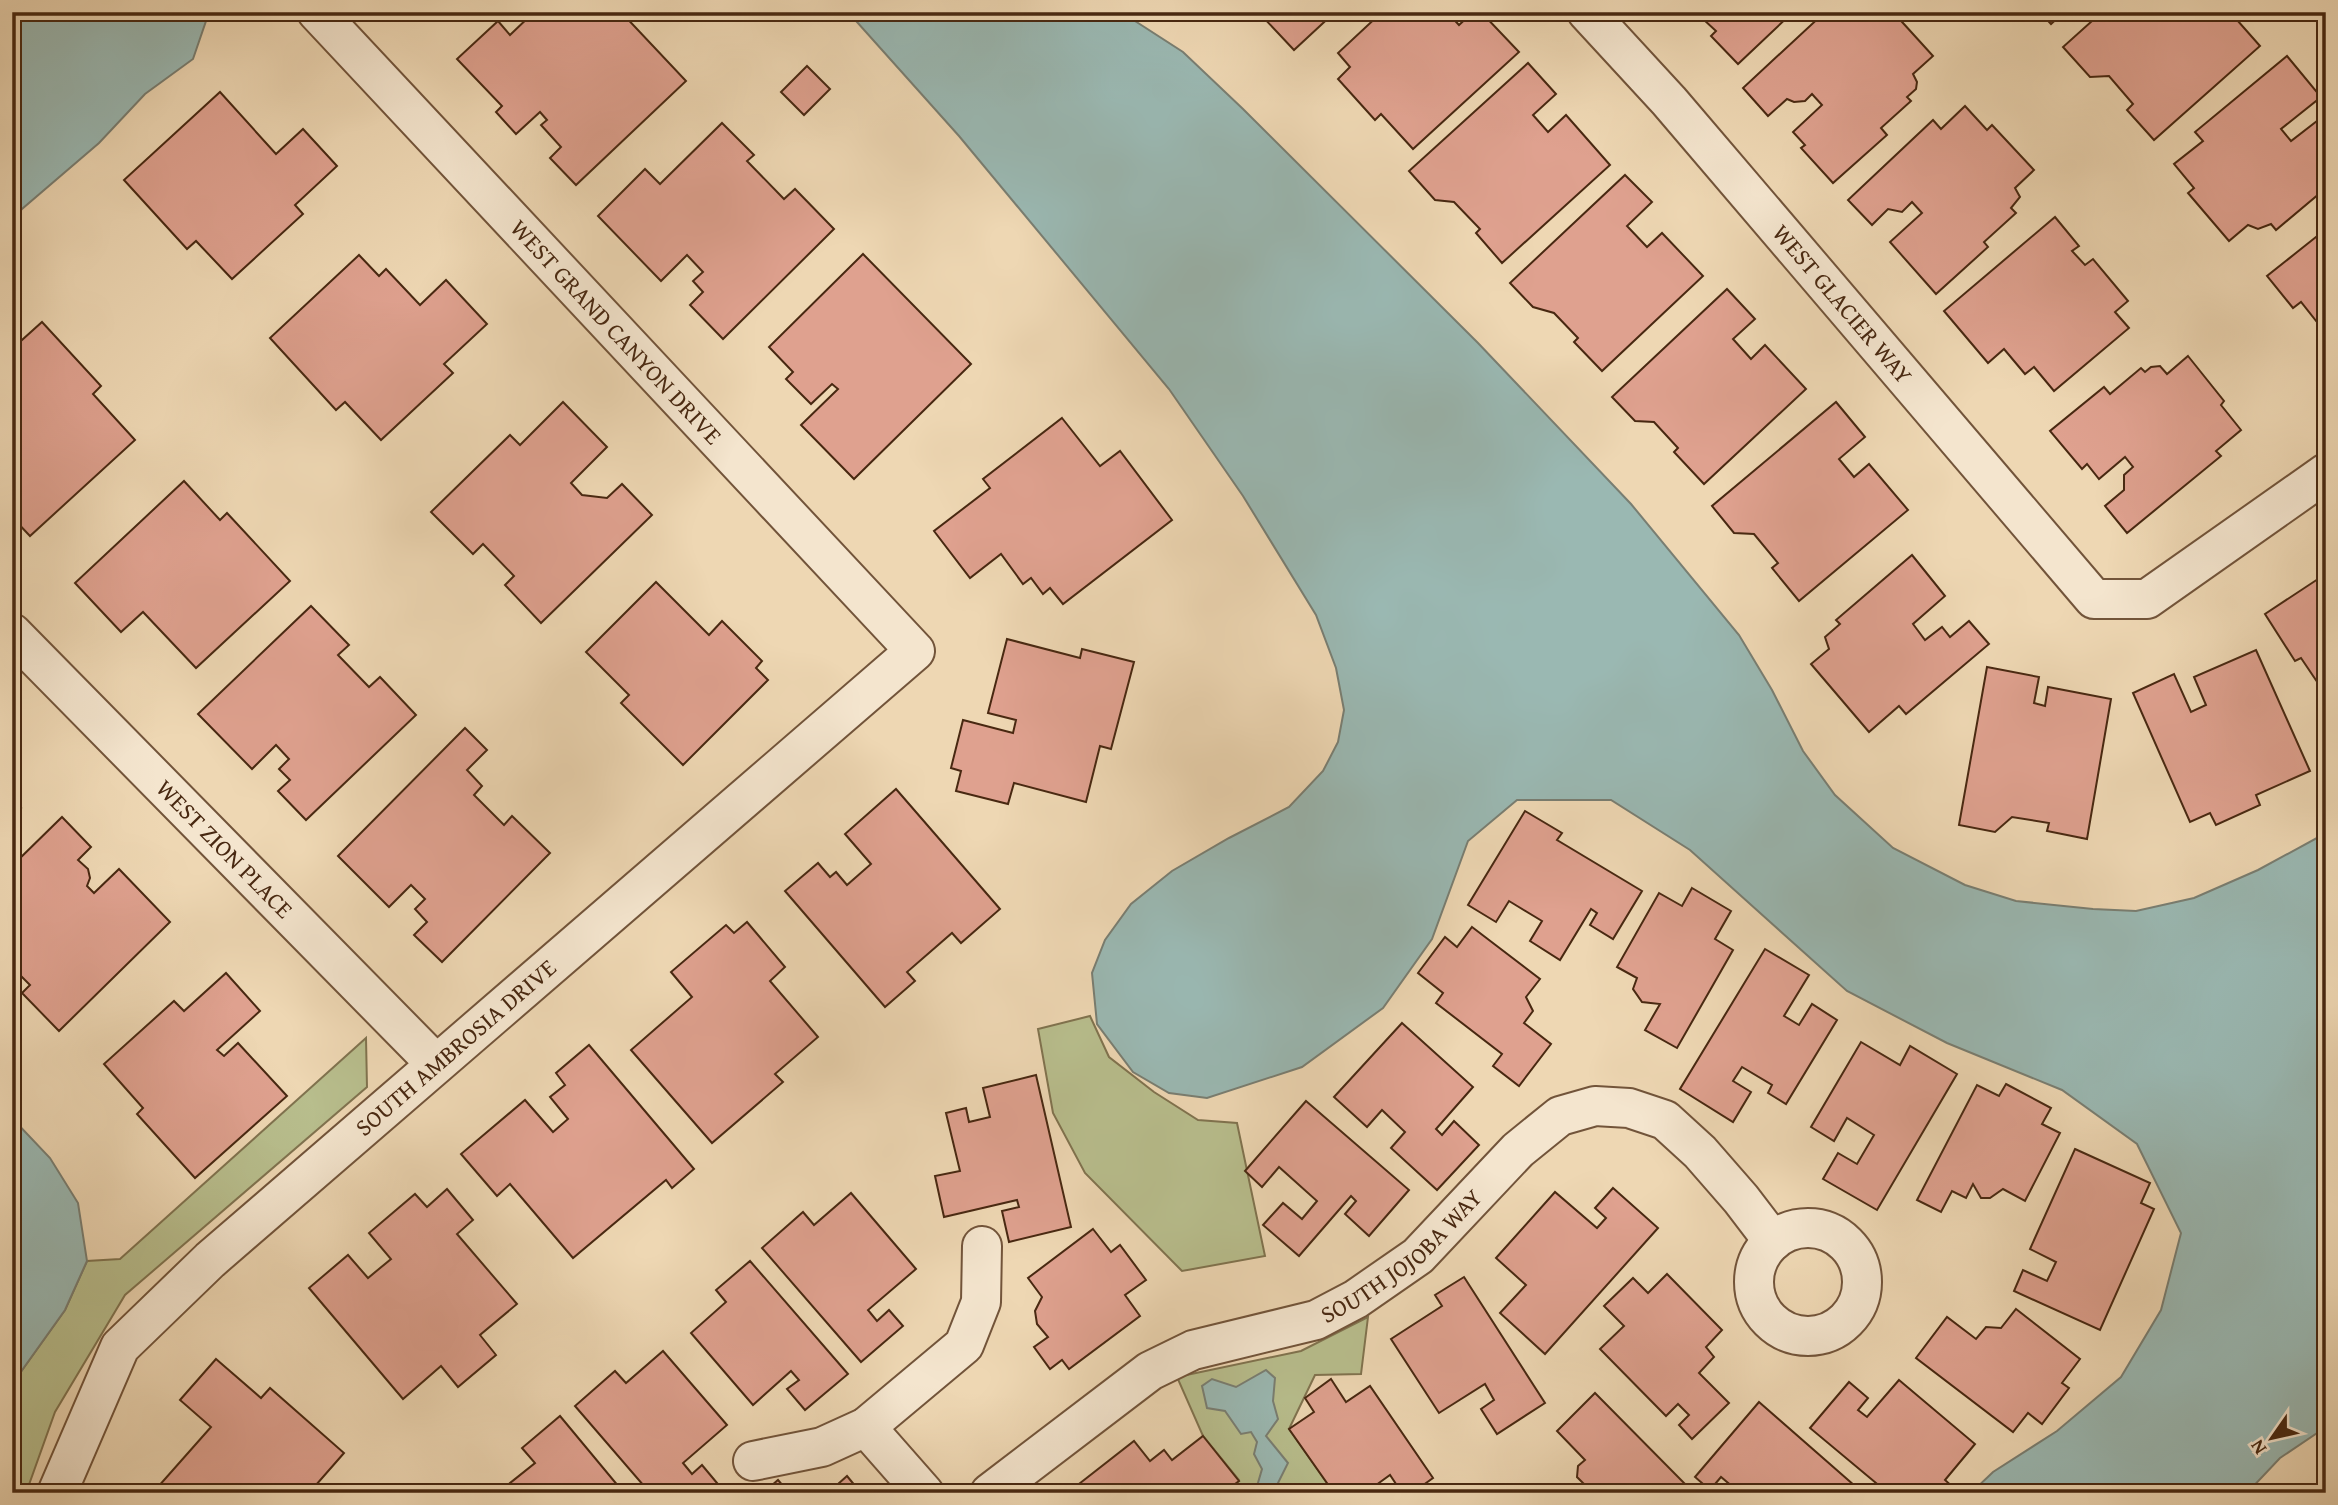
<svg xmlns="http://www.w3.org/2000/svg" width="2338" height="1505" viewBox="0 0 2338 1505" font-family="'Gentium Book Plus',serif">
<rect width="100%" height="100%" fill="#eed7b3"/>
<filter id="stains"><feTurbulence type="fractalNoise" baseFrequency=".00286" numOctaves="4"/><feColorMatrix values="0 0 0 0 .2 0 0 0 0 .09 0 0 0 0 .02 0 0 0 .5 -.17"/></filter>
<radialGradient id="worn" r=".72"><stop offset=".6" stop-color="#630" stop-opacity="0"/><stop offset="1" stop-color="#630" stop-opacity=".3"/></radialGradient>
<g fill="#b8be8d" stroke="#80734f" stroke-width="2">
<polygon points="1090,1016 1109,1057 1154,1092 1198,1120 1237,1123 1265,1256 1182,1271 1085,1173 1053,1113 1038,1029"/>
<polygon points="366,1038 367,1087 125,1295 55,1412 26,1493 12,1493 12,1377 20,1373 65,1310 87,1261 120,1259"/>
<polygon points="1368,1317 1361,1374 1315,1375 1289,1429 1334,1493 1223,1493 1239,1480 1203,1436 1177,1377 1301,1351"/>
</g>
<g fill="#9ab8b2" stroke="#797e72" stroke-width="2">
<polygon points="12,12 202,12 206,21 193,59 145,94 99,143 22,209 12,222"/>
<polygon points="848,12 1121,12 1183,52 1243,109 1478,343 1631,504 1739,635 1772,690 1803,751 1835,795 1893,848 1965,885 2016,901 2093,909 2136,911 2194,898 2258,870 2326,833 2326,1427 2280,1458 2247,1493 1971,1493 1993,1472 2057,1431 2121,1377 2161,1310 2181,1233 2137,1144 2062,1090 1947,1043 1847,991 1690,850 1611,800 1517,800 1468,841 1432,939 1383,1008 1302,1067 1207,1098 1169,1093 1133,1072 1097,1024 1092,973 1105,940 1131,904 1172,871 1229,838 1289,807 1323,771 1338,742 1344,710 1336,668 1316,615 1243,496 1169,389 959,136"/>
<polygon points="12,1118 50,1158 78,1203 87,1261 65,1310 20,1373 12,1377"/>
<polygon points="1266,1370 1275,1378 1273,1401 1278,1419 1266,1436 1288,1463 1273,1493 1255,1493 1262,1469 1254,1454 1257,1442 1251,1432 1241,1434 1225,1411 1207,1408 1202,1386 1212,1379 1236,1387"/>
</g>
<g fill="#dfa18f" stroke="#482811" stroke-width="2">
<polygon points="534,12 621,12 686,81 576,185 550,158 561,147 541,125 547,120 540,112 516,134 496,112 502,106 457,59 498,21 510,35"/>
<polygon points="1264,12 1335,12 1294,50 1261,15"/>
<polygon points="1382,12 1417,12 1421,17 1427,12 1447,12 1459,25 1473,12 1481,12 1519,52 1413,149 1381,114 1375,120 1338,79 1350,67 1338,53"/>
<polygon points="1710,12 1793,12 1738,64 1711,36 1716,31 1703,19"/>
<polygon points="1825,12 1838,14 1841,12 1881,12 1883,15 1893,12 1933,56 1913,74 1917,82 1916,89 1907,97 1911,101 1881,128 1887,135 1833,183 1801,148 1805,145 1793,132 1822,105 1812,94 1805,101 1794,102 1787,99 1768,116 1743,88"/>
<polygon points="2040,12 2064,12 2051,24"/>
<polygon points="2102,12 2230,12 2260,46 2154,140 2127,110 2133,104 2109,76 2090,77 2063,47"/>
<polygon points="2287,56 2321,97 2281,129 2291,141 2326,114 2326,188 2276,230 2271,224 2258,229 2248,225 2229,241 2188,193 2194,188 2174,164 2203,141 2195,132"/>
<polygon points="1528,63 1556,94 1533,115 1548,132 1566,115 1610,165 1502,263 1476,233 1480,229 1454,202 1435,200 1409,171"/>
<polygon points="807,66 830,89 804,115 781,92"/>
<polygon points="220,92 276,154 303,129 337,166 295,205 303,214 232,279 196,241 187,249 124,180"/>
<polygon points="1965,106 1987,130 1992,125 2034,170 2015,188 2020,197 2011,208 2016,213 1984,242 1988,247 1936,294 1890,242 1922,213 1912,202 1902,212 1888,209 1872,225 1848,200 1933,120 1941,129"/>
<polygon points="722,123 754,155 747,161 784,199 795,189 834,229 723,339 690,305 703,292 693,281 703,272 687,255 661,281 598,216 645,169 660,184"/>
<polygon points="1625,175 1652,202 1627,226 1647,247 1662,233 1703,276 1602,371 1574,342 1578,338 1554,313 1533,307 1510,283"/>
<polygon points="2055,217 2079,246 2072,251 2085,265 2093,259 2128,301 2115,312 2129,328 2054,391 2034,367 2025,374 2004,349 1988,363 1944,311"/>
<polygon points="2326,229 2326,360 2320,353 2318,339 2324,331 2301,302 2293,308 2267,276"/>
<polygon points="863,254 971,364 854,479 801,425 838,389 832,384 811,404 786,379 793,372 769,347"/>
<polygon points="359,255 379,276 386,269 420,305 446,280 487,324 444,364 453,373 381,440 345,402 336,410 270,338"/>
<polygon points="1727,289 1755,319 1733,339 1751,359 1765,345 1806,389 1704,484 1674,452 1678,448 1654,422 1635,421 1612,397"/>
<polygon points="42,322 101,386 93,394 135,440 30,536 12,517 12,349"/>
<polygon points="2188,356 2224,401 2221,405 2241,430 2216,451 2221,456 2127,533 2105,506 2124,490 2124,475 2133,467 2125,457 2099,479 2087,464 2082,469 2050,431 2104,387 2110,394 2141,368 2145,372 2151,367 2160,366 2167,374"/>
<polygon points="563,402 607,447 571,483 582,495 607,498 622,484 652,515 541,623 505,585 514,576 483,544 473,554 431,512 510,435 520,445"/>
<polygon points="1836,402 1865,437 1839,459 1854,477 1869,464 1908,510 1799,601 1772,568 1778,563 1754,534 1734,533 1712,506"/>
<polygon points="1062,418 1100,466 1120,451 1172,520 1063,604 1050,588 1043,594 1031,578 1023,584 1001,554 970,578 934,531 990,488 983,479"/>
<polygon points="184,481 220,520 227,513 290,581 196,668 143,612 121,632 75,583"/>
<polygon points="1912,555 1945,596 1913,624 1925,640 1942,627 1950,637 1969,621 1989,644 1906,714 1899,706 1869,732 1811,664 1829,649 1825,637 1840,624 1836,620"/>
<polygon points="2318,579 2326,590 2326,695 2301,658 2295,661 2265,614"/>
<polygon points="656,582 709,635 722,621 762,661 756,668 768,680 683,765 621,703 629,695 586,652"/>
<polygon points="311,606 349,645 338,655 369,687 380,677 416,715 306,820 278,791 290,780 279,769 289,759 276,745 252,769 198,714"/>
<polygon points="1007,639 1080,658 1082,649 1134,662 1111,749 1100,746 1086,802 1014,783 1008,804 956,791 961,771 951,768 963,720 1013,733 1016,720 988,713"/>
<polygon points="2256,650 2310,771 2256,795 2260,805 2216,825 2210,813 2190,822 2133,693 2174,674 2191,712 2206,705 2194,677"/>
<polygon points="1987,667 2039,677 2034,703 2045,706 2048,687 2111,699 2087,839 2047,831 2049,823 2012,817 1995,832 1959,825"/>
<polygon points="465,728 487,750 467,770 482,786 474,795 504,825 512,816 550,853 442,962 414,935 427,922 415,909 425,899 411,885 389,907 338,856"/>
<polygon points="896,789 1000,909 961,943 952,933 907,972 915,981 885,1007 785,891 818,863 830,877 836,872 847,885 871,864 845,834"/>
<polygon points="12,798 21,808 12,816"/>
<polygon points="1525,811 1562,833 1557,840 1642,891 1613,939 1590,925 1597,913 1591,909 1560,960 1530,941 1542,921 1509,901 1496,922 1468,905"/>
<polygon points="62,817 91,847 78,860 88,869 90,878 87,886 94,893 119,869 170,922 59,1031 22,993 30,985 12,967 12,866"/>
<polygon points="1692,888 1731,911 1715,939 1733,950 1677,1048 1645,1030 1660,1004 1642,1002 1633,989 1637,978 1617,967 1659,893 1682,906"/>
<polygon points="747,922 785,967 770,981 818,1037 775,1074 783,1082 712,1143 631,1050 692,997 671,972 726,925 734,933"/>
<polygon points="1472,927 1540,979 1526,997 1533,1011 1524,1023 1551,1044 1519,1086 1493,1066 1502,1054 1436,1003 1443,993 1418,973 1445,937 1457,947"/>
<polygon points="1765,949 1809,975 1784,1016 1799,1025 1812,1004 1837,1020 1786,1104 1768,1093 1772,1085 1742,1067 1733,1081 1751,1092 1733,1122 1680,1089"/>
<polygon points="226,973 260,1011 217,1050 224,1056 238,1043 287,1096 195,1178 137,1114 143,1108 104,1064 174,1001 184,1011"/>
<polygon points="1402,1023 1473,1087 1436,1129 1442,1135 1454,1121 1479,1145 1437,1190 1391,1148 1405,1132 1382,1110 1367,1127 1334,1097"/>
<polygon points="1861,1042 1900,1065 1910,1046 1957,1074 1877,1210 1823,1179 1838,1153 1857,1164 1874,1135 1847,1118 1834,1141 1811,1127"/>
<polygon points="589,1045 694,1169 672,1188 666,1180 573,1258 510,1184 497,1196 461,1154 525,1100 553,1132 568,1119 550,1097 565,1085 556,1073"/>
<polygon points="1036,1075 1071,1227 1009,1242 1002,1211 1019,1207 1017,1200 944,1217 935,1176 960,1171 946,1113 966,1108 969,1122 990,1117 983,1088"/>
<polygon points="2006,1084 2051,1108 2042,1124 2060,1133 2025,1201 2003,1189 1990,1198 1981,1198 1973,1184 1966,1198 1952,1191 1941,1212 1917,1200 1977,1085 1999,1096"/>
<polygon points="1306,1101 1409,1190 1369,1236 1345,1214 1356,1201 1351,1196 1299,1256 1263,1225 1283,1203 1302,1219 1317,1201 1279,1167 1262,1187 1245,1171"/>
<polygon points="2075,1149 2150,1183 2141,1203 2154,1209 2100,1330 2014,1291 2023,1270 2047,1281 2056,1262 2030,1249"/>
<polygon points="1613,1188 1658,1228 1545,1354 1500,1313 1526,1285 1496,1258 1555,1192 1597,1228 1606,1218 1595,1208"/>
<polygon points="447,1189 473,1220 457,1234 517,1304 480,1335 496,1355 458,1387 441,1366 403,1399 309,1288 348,1255 368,1278 391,1259 369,1233 415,1194 427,1207"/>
<polygon points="851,1193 916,1269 868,1310 877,1321 889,1310 903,1326 861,1362 762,1248 803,1212 814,1225"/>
<polygon points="1093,1229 1111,1252 1120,1245 1146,1280 1125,1295 1140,1316 1069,1369 1062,1360 1050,1369 1034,1347 1048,1337 1037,1324 1035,1311 1042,1297 1028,1278"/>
<polygon points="750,1261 848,1374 805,1410 787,1389 799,1380 791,1371 753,1405 691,1333 726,1302 716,1290"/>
<polygon points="1667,1274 1722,1330 1706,1347 1714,1357 1699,1373 1729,1403 1692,1439 1679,1425 1689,1415 1678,1404 1666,1416 1600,1349 1624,1326 1604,1306 1633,1278 1648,1293"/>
<polygon points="1464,1277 1545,1403 1497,1434 1481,1409 1494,1400 1485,1384 1439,1413 1391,1339 1442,1306 1435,1295"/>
<polygon points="2016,1309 2080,1359 2062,1383 2069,1388 2042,1424 2028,1413 2013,1432 1916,1358 1947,1317 1976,1339 1986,1327 2001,1328"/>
<polygon points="663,1351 727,1425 683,1463 692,1474 702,1465 717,1483 706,1493 650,1493 575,1406 615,1371 626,1383"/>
<polygon points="216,1359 261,1398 270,1388 344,1453 309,1493 162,1493 157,1488 211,1427 180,1400"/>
<polygon points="1331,1379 1346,1402 1370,1386 1433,1478 1412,1493 1402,1493 1390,1475 1372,1488 1358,1484 1345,1493 1334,1493 1289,1429 1314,1412 1305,1398"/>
<polygon points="1899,1380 1975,1444 1945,1480 1954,1488 1950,1493 1888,1493 1810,1428 1849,1382 1868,1398 1858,1410 1867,1417"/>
<polygon points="1595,1393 1688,1487 1682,1493 1573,1493 1583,1483 1577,1477 1578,1466 1585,1460 1557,1431"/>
<polygon points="1759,1402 1863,1493 1740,1493 1721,1477 1710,1490 1695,1477"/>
<polygon points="560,1416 624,1493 500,1491 535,1463 522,1448"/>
<polygon points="1203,1436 1239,1481 1223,1493 1070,1491 1134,1441 1150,1461 1164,1450 1172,1460"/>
<polygon points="847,1476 861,1493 828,1493"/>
<polygon points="778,1480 789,1493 763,1493"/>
<polygon points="2309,1485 2316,1493 2301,1493"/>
</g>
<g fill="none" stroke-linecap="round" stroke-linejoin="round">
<g stroke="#72543a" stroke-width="42">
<g id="minor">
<path id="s1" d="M 1587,12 L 1669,101 L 2094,599 L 2147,599 L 2326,473"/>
<path id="s2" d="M 12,633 L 436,1064"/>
<circle cx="1808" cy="1282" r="54"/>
<polyline points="866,1427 924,1493"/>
<polyline points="753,1461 822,1447 866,1427 964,1345 981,1302 982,1246"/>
<path id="s3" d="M 57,1493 L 120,1347 L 210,1260 L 915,651 L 317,12"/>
<path id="s4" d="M 990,1493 L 1150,1371 L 1193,1350 L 1316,1320 L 1356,1299 L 1418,1256 L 1518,1150 L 1560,1116 L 1595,1106 L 1629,1108 L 1665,1120 L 1700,1152 L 1741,1199 L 1773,1241"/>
</g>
</g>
<use href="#minor" stroke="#f4e5ce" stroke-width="38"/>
</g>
<g text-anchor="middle" stroke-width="7" stroke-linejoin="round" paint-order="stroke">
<g font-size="24" fill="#482811" stroke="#f4e5ce">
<text dy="8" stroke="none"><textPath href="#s1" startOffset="388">WEST GLACIER WAY</textPath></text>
<text transform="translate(616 332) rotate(47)" y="8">WEST GRAND CANYON DRIVE</text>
<text dy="8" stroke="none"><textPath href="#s2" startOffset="303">WEST ZION PLACE</textPath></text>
<text dy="8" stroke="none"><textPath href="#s3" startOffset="609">SOUTH AMBROSIA DRIVE</textPath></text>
<text dy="8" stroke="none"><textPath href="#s4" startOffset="483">SOUTH JOJOBA WAY</textPath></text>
</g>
</g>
<rect width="2338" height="1505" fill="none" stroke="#eed7b3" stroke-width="42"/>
<rect x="14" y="14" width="2310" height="1477" fill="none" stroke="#482811" stroke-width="3.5"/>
<rect x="21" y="21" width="2296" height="1463" fill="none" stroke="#482811" stroke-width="2"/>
<g transform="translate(2272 1438) rotate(236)" stroke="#f4e5ce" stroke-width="5" paint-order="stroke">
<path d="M0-5L12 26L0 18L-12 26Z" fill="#482811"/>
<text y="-10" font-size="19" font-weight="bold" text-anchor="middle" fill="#482811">N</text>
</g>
<rect width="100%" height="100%" filter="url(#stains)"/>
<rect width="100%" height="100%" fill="url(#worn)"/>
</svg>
